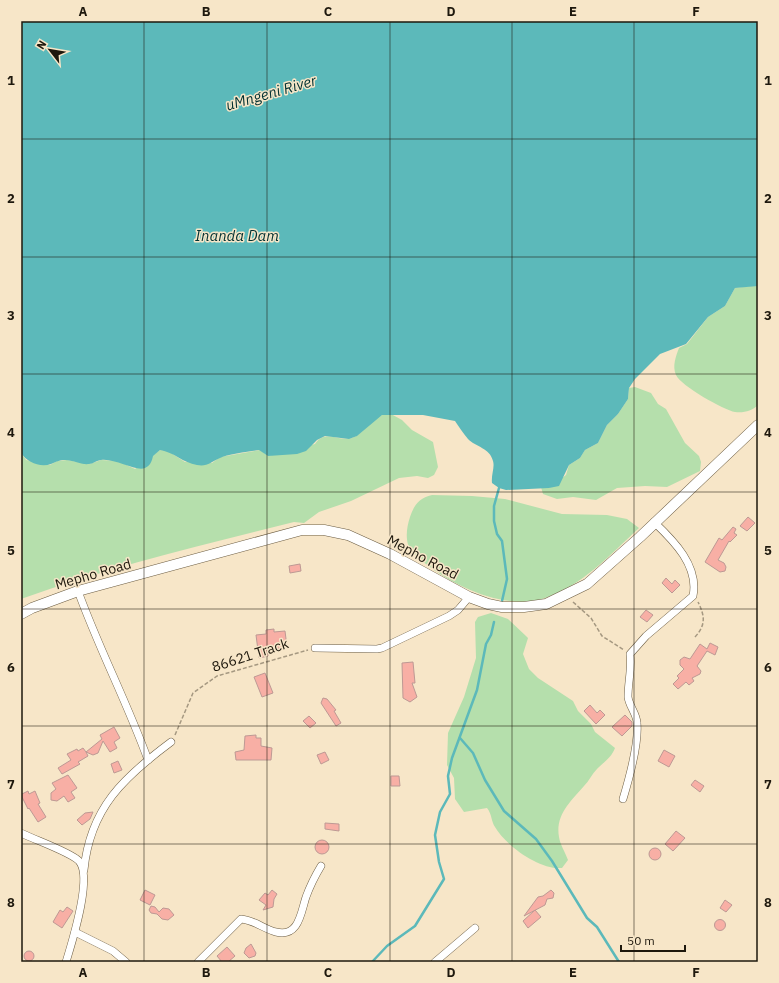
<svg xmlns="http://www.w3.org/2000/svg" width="779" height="983" viewBox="0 0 779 983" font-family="'IBM Plex Sans',sans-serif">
<rect width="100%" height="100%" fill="#f7e6c8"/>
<g fill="#b5dfac">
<path d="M 750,286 L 758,286 L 758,405 C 752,411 744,413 735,412 C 724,410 681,386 676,375 C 672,366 676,356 679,348 L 687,344 L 708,317 L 725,306 L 735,288 Z"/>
<polygon points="635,387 651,393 658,404 666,409 685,443 699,456 701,462 700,471 667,487 645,486 617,488 596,500 573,497 557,499 543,494 541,487 549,488 566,475 569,465 580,458 585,450 598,443 607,425 618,414 628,399 629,388"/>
<path d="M 391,414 L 402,420 L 412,430 L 433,442 L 438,467 L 434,475 L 428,478 L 417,476 L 399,478 L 351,501 L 319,512 L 304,523 L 294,522 C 202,545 110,567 21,599 L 21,453 L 26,460 L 50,465 L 57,461 L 67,460 L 90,464 L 101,460 L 118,461 L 135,469 L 160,450 L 168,451 L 185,462 L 212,463 L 220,457 L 260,450 L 268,456 L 315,444 C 325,429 339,442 352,438 C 364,434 370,419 382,415 C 384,414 389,414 391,414 Z"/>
<path d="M 432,495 L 472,496 L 505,499 L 562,514 L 607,515 L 627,519 L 639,528 C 610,555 583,585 545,598 C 507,611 455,587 426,564 C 420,559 412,555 409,547 C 405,538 407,526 410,517 C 414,505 419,498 432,495 Z"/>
<path d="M 491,613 L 508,619 L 526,636 L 528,638 L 523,654 L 529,669 L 538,678 L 573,701 L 578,711 L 591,724 L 595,732 L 615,748 C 611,758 605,761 597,769 C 592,774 589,781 584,786 C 571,801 555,815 559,837 C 560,844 565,852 568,860 L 562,868 C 540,870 506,846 495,827 C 491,821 492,814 487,808 L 464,812 L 455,799 L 454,778 L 447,765 L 448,733 L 464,697 L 476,658 L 475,622 L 478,617 Z"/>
</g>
<path fill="#5cb9ba" d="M 21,21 L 758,21 L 758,286 L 735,288 L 725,306 L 708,317 L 686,344 L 660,354 L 635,379 L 629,388 L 628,399 L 618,414 L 607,425 L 598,443 L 585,450 L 580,458 L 569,465 L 559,486 L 549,488 L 506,490 L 499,488 L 492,483 C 491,475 495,467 493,461 C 490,448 476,447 468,439 C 463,433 459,427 455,421 L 423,415 L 382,415 L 357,436 L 349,439 L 325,436 L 317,440 L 306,451 L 297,454 L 268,456 L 259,450 C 251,451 227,454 220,458 C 211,462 207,467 197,465 C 183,463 174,452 160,450 L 153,456 C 152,461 150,466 145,468 C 136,472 115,458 101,460 C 97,460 93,464 89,464 C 81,465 73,460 65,460 C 59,460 56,462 51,464 C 40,468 27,462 21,453 Z"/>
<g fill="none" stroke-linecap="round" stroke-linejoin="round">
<g stroke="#5cb9ba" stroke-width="2.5">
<polyline points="499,488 494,506 494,521 497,534 502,541 507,579 502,601"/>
<polyline points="460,738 473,753 485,780 504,811 536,839 552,861 587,918 597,927 619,962"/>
<polyline points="372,962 387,946 415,926 444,879 439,862 435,835 440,812 450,794 448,776 452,758 477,690 486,644 491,635 494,622"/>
</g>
</g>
<g fill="#f8afa5" stroke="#bd9994">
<polygon points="748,517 755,523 747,531 740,526"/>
<polygon points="733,527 736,529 734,533 737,535 730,542 729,541 718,560 724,563 726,567 725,571 720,572 705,562 719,538 722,540"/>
<polygon points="300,564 301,571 290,573 289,566"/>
<polygon points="666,578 672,584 675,580 680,585 672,593 662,583"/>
<polygon points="646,610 653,615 647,622 640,617"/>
<polygon points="274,629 274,632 285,631 287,647 268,650 268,656 259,658 256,635 266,634 266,630"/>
<polygon points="710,643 718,647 715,655 707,651 697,666 701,671 700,674 692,678 694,681 689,685 686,682 678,689 673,684 679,678 677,676 684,669 680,665 680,660 684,657 690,659 700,644 707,649"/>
<polygon points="413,662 415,683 412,683 417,697 410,702 403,698 402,663"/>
<polygon points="265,673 273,693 262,697 254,677"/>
<polygon points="323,698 327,699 336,710 334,711 341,723 336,726 321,703"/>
<polygon points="590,705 597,713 600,710 605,715 596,724 584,711"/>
<polygon points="625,715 632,722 632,726 622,736 612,727"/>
<polygon points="309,716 316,723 310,728 303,721"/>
<polygon points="114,727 120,738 114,742 117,748 110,752 103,741 98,753 93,755 86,752 88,756 78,762 80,764 62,774 58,768 71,760 67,754 77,749 78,751 83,748 86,752 102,739 100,735"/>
<polygon points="256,735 256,738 261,738 261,746 272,748 271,760 236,760 235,752 244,750 245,736"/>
<polygon points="664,750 675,756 669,767 658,761"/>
<polygon points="325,752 329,760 321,764 317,755"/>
<polygon points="118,761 122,770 114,773 111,764"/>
<polygon points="68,775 77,788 71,792 75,798 68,802 64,796 57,801 51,800 51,793 56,789 52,783"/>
<polygon points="391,776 399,776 400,786 391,786"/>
<polygon points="695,780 704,786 700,792 691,785"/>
<polygon points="28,791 29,794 35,791 40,803 38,804 46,817 38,822 29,808 28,809 22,797 22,794"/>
<polygon points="93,812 90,819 82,825 77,820 85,813"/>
<polygon points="325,823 339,824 339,831 325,829"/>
<polygon points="676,831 685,838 673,851 665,844"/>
<circle cx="322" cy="847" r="7"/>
<circle cx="655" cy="854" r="6"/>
<polygon points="145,890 155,895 150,905 140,900"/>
<polygon points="272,890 277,894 274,899 273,907 263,910 266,905 259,900 265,893 268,895"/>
<polygon points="551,890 554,893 553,898 547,899 545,905 524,916 538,897 543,896"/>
<polygon points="725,900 732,905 726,912 720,908"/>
<polygon points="151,906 155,907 159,912 163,908 169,909 174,915 168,920 162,919 157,914 151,913 149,910"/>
<polygon points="67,907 73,911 62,928 53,922 60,910 63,912"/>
<polygon points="535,910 541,917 528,928 523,921"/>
<circle cx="720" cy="925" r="5.5"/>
<polygon points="251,944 256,953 255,956 249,958 244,953 246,948"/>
<polygon points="227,947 235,956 228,962 222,962 217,956"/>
<circle cx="29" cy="956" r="5"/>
</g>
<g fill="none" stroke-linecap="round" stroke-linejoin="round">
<g stroke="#6b5c42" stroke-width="8">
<g id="street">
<path d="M 78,591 C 99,649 127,702 148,760"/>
<polyline points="315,648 377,649 382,648 449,616 458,610 469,597"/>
<path d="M 623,799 C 629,779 639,743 637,723 C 637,714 629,706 628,697 C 628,682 632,668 630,654 L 646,636 L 693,596 C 699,566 674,541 654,522"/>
<path d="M 21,833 C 35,840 70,852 79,861 C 93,877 72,942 66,962"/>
<path d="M 84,870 C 90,808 124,777 171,742"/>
<polyline points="75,932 113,951 126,962"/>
<path d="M 198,962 L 241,919 C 254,920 264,929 276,932 C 299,938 301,912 306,897 C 310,886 315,876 321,866"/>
<polyline points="435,962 475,928"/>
</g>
</g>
<g stroke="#6b5c42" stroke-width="11">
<polyline id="secondary" points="21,614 32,608 78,591 302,530 324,530 348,535 390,554 469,597 488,604 502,607 524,607 546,604 587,584 640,537 758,425"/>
</g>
<g stroke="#a59881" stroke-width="1.5" stroke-dasharray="4 2" stroke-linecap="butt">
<polyline points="573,602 591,618 602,636 624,650"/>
<path d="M 695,637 C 706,625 705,616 698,602"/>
<polyline points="175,735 193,693 217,676 308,650"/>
</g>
<use href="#street" stroke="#fff" stroke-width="7"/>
<use href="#secondary" stroke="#fff" stroke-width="10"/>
</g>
<path fill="none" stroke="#1e180d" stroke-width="1" stroke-opacity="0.55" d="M 144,21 L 144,962M 267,21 L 267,962M 390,21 L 390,962M 512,21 L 512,962M 634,21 L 634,962M 21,139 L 758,139M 21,257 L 758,257M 21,374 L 758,374M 21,492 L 758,492M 21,609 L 758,609M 21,726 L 758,726M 21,844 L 758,844"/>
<g text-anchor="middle" stroke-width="3" stroke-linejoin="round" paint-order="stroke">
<g font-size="14" fill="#1e180d" stroke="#f7e6c8">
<text transform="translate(423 557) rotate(28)" y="5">Mepho Road</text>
<text transform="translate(93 574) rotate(-16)" y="5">Mepho Road</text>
<text transform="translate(250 655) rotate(-18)" y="5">86621 Track</text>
</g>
<g font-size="15" font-style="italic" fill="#023132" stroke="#f7e6c8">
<text transform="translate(271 93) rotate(-16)" y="5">uMngeni River</text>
<text x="237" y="241">Inanda Dam</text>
</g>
</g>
<rect width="779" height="983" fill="none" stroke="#f7e6c8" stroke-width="44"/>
<g transform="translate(50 50) rotate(301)" stroke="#f7e6c8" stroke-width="3" paint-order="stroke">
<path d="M0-3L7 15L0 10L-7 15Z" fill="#1e180d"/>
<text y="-6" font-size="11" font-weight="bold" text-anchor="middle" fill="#1e180d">N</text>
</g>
<path d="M621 945v6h64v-6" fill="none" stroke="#1e180d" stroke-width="2"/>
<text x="627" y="945" font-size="12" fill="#1e180d" stroke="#f7e6c8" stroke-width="3" paint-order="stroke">50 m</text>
<rect x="22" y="22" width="735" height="939" fill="none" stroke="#1e180d" stroke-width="1.5"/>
<g font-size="13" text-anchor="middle" font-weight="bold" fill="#1e180d">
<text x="83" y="16">A</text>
<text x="206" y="16">B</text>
<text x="328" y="16">C</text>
<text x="451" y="16">D</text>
<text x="573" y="16">E</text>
<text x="696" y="16">F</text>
<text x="11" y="85">1</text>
<text x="768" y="85">1</text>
<text x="11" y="203">2</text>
<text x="768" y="203">2</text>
<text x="11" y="320">3</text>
<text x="768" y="320">3</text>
<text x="11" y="437">4</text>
<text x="768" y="437">4</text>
<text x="11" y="555">5</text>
<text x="768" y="555">5</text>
<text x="11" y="672">6</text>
<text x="768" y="672">6</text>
<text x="11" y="789">7</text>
<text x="768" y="789">7</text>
<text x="11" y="907">8</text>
<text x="768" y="907">8</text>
<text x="83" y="977">A</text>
<text x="206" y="977">B</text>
<text x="328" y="977">C</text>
<text x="451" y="977">D</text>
<text x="573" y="977">E</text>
<text x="696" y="977">F</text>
</g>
</svg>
